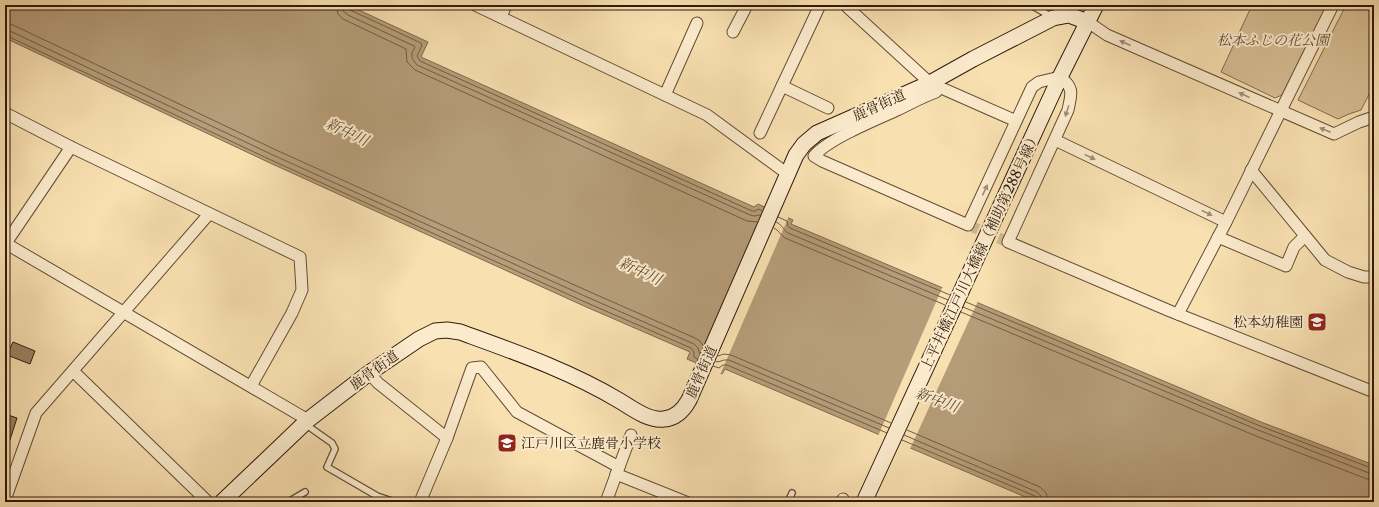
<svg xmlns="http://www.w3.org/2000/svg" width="1379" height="507" viewBox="0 0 1379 507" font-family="'Libre Caslon Text','Noto Serif JP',serif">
<rect width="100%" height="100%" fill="#f9e0b1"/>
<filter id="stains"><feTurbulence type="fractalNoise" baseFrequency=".005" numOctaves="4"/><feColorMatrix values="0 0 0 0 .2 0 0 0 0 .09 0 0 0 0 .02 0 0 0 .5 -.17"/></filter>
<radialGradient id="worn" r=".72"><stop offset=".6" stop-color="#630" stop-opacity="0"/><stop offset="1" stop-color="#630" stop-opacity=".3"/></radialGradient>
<g fill="#d7be95" stroke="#846c50">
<polygon points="1252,5 1327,5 1282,95 1275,98 1221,72"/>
<polygon points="1346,5 1368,5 1374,8 1374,85 1361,110 1349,114 1338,119 1298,100"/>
</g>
<polygon fill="#b59d79" stroke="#80694d" points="5,5 348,5 428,42 421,57 754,207 758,204 793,220 791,224 1261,422 1374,465 1374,502 1037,502 725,369 722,374 687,359 690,352 584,306 270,163 5,38"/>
<g fill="#f9e0b1">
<polygon points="767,206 789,216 720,375 698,366"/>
<polygon points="943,286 978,301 910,449 878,436"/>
</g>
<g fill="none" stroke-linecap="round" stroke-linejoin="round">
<g stroke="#725c42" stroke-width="1">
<polyline points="336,5 338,14 343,19 406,49 407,62 415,70 747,221 758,222"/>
<polyline points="342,5 343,11 348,15 414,46 415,47 412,53 412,58 417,65 750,215 754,216 760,215"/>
<polyline points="347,5 348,8 350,10 421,43 422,45 417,56 420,61 752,211 755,211 759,209 762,211"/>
<polyline points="5,24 13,25 276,150 590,292 695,338 700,341 703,346"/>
<polyline points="5,30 10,31 273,155 587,297 694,344 698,348 700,354"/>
<polyline points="5,35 271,160 585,302 691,348 694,352 694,357 698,359"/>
<polyline points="778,217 787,221 788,226 790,228 950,295"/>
<path d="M 776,222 C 784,226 782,229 788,233 L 948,300"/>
<path d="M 774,228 C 779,230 780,235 785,238 L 945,305"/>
<polyline points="966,302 1260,426 1374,469"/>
<polyline points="963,307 1258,430 1369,473 1374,474"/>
<polyline points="961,312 1256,436 1367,479 1374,480"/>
<polyline points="718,356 724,354 731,355 891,423"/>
<polyline points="715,361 718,362 724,360 729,360 889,428"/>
<polyline points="713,366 719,368 723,365 727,365 887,433"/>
<polyline points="907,430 1040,487 1046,493 1049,502"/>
<polyline points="904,435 1037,492 1041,496 1043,502"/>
<polyline points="902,440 1035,496 1037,499 1037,502"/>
</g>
</g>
<g fill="#998162" stroke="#301a0c">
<polygon points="13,342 35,351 30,364 7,355"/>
<polygon points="5,414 17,418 7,449 5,449"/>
</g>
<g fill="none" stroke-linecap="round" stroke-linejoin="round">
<polyline stroke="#d1b890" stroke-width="11" stroke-dasharray="11 5.5" stroke-linecap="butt" points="968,225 1008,242"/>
<g stroke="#624c35" stroke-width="8">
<g id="lane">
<polyline points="1031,5 1052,17"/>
<polyline points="305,424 332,443 335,449 327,467 377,496 395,502"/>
<polyline points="288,502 305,492"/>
<polyline points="788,502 792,493"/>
</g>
</g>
<g stroke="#624c35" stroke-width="13">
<g id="street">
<polyline points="475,5 707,115 789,175"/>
<polyline points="845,5 930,83 1016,121"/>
<polyline points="501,17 506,5"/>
<polyline points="1088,22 1107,35 1334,134 1359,122 1374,117"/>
<polyline points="733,32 745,9 745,5"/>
<polyline points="782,86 828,108"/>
<path d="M 939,87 L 936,92 C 922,97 910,104 897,110 C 875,120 828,139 814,156 L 822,161 L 968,225 L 1032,87 L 1039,82 L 1060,77 C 1075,88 1071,95 1068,110 L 1008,242 L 1170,311 L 1374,392"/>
<polyline points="665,95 697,23"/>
<polyline points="5,113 71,147 300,257 302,290 292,313 251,386"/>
<polyline points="760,133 820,5"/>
<polyline points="1055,140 1226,222"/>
<polyline points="1251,170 1325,260 1348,272 1364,277 1374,277"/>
<polyline points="1218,237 1286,266 1294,247 1305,236"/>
<polyline points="5,243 308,420"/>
<polyline points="6,243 71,147"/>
<polyline points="1178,314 1226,222 1333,5"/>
<polyline points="73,371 208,502"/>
<polyline points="369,373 378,383 447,438"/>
<polyline points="619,467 631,435"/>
<polyline points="616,474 686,502"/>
<polyline points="5,500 36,413 209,214"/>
<polyline points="420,502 447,438 472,368 481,367 517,412 619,467 606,502"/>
<polyline points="841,502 843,499"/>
</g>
</g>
<g stroke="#301a0c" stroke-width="17">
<g id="secondary">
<path d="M 222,502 L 308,420 L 369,373 L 419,339 L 435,331 L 447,330 L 460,332 C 515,352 570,371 620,401 C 633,409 649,421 664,419 C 677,418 684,409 689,400 L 796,155 L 804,144 L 817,133 L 930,83 L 973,59 L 1053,18 L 1069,15 L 1088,22"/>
<polyline points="864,502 1060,77 1096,5"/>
</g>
</g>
<use href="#lane" stroke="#fbebcc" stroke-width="5.5"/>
<use href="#street" stroke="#fbebcc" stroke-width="11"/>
<use href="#secondary" stroke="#fbebcc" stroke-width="15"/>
</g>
<defs><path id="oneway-solid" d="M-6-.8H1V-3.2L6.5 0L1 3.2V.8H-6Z"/></defs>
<g fill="#a08d76">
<use href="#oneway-solid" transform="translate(1125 43) rotate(-156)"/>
<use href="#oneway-solid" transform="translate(1244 95) rotate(-156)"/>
<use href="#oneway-solid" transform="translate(1067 111) rotate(108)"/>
<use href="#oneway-solid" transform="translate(1325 130) rotate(-157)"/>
<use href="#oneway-solid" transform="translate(1090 157) rotate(26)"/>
<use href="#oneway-solid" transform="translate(985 190) rotate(-65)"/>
<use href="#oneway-solid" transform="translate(1207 213) rotate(26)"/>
</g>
<defs>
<g id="school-square" transform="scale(1)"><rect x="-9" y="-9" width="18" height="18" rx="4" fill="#8f2418" stroke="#fbebcc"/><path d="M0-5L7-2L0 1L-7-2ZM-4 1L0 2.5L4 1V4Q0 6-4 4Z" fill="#fff"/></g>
</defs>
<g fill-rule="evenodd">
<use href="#school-square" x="1317" y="322"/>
<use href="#school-square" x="507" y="443"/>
</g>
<g text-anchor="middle" stroke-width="4" stroke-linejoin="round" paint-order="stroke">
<g font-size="14" font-style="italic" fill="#624b35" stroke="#fbebcc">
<text x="1273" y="45">松本ふじの花公園</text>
</g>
<g font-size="14" fill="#301a0c" stroke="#fbebcc">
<text transform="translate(879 105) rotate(-24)" y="5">鹿骨街道</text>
<text transform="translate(980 251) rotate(-65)" y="5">上平井橋江戸川大橋線（補助第288号線）</text>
<text transform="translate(374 370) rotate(-36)" y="5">鹿骨街道</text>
<text transform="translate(701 372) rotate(-66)" y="5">鹿骨街道</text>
</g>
<g font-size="14" fill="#301a0c" stroke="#fbebcc" text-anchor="end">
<text x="1303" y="327">松本幼稚園</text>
<text x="521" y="448" text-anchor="start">江戸川区立鹿骨小学校</text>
</g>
<g font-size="15" font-style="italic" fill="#654e38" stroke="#fbebcc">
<text transform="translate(347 132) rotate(25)" y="5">新中川</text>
<text transform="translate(640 271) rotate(25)" y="5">新中川</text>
<text transform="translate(937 400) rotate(20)" y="5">新中川</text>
</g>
</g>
<rect width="1379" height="507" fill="none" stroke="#f9e0b1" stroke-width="20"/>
<rect x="6" y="6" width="1367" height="495" fill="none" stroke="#301a0c" stroke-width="2"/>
<rect x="10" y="10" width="1359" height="487" fill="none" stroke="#301a0c"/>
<rect width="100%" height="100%" filter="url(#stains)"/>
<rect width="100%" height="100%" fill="url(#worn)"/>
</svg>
